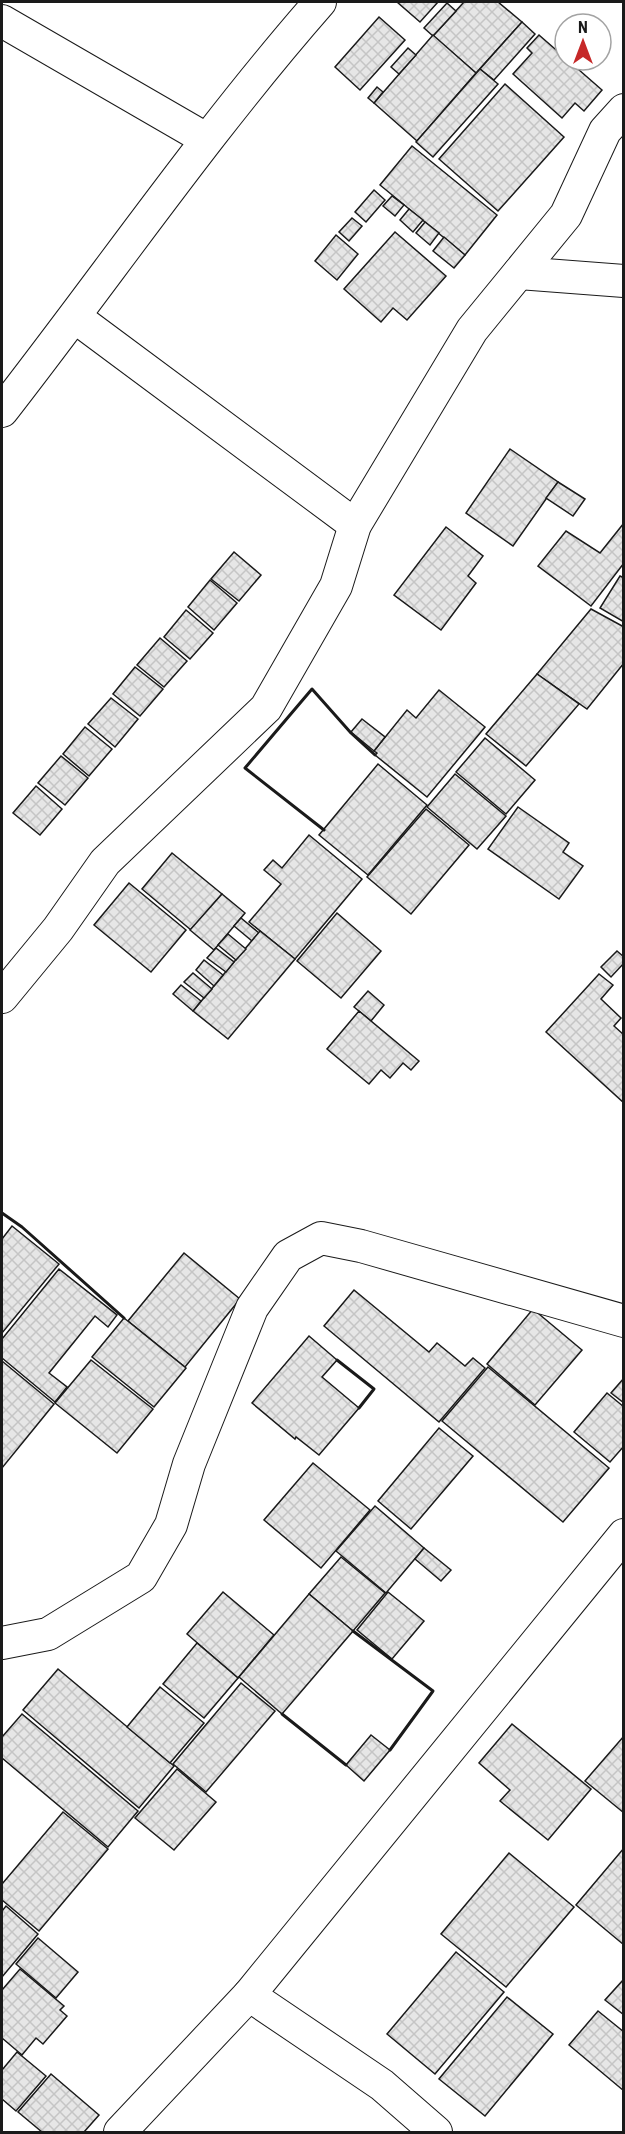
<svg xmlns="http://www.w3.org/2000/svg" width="625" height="2134" viewBox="0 0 625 2134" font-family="'Roboto Condensed',sans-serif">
<defs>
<pattern id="building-cross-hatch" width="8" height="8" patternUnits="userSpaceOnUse" patternTransform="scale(1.5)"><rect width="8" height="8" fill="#e6e6e6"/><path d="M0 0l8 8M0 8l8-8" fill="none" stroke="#c5c5c5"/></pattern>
</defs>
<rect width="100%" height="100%" fill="#fff"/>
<g fill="url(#building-cross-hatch)" stroke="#1a1a1a" stroke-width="1.5">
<polygon points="397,2 438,2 420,22"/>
<polygon points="464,2 498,2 522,22 476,73 433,36"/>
<polygon points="447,3 456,11 433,36 424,28"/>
<polygon points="379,17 405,40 360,90 335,67"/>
<polygon points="522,22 535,34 494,80 480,69"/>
<polygon points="433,35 476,73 417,141 374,103"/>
<polygon points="539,35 602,90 584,111 575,103 562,118 513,74 532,53 527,48"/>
<polygon points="408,48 416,55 399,74 391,67"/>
<polygon points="480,69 498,84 433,157 416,142"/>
<polygon points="505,84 564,137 498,211 439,159"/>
<polygon points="377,87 383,92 374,103 368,98"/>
<polygon points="412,146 497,215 465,255 380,185"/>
<polygon points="374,190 385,200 366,222 355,212"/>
<polygon points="392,196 404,205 395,216 383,206"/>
<polygon points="409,209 423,220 413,232 400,220"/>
<polygon points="352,218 362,226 349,241 339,232"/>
<polygon points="425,222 439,233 430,245 416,233"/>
<polygon points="395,232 446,276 407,320 393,308 381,322 344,289"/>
<polygon points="336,235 358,254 337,280 315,261"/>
<polygon points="444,237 465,255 454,268 433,251"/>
<polygon points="510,449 558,482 513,546 466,513"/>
<polygon points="558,482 585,499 573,516 546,498"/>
<polygon points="624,523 624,563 591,606 538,566 566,531 600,553"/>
<polygon points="446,527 483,556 468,576 476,583 441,630 394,595"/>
<polygon points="234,552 261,575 239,601 211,579"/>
<polygon points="620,576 624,578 624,622 600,608"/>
<polygon points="210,580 237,603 214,630 188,607"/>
<polygon points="591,609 624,627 624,663 587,709 537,674"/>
<polygon points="186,610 213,633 190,659 164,637"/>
<polygon points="160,638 187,661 164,687 137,665"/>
<polygon points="135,667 163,689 140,716 113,694"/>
<polygon points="537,674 579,704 526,766 486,734"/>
<polygon points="439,690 485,727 427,797 375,755 377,753 374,751 407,710 416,718"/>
<polygon points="111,698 138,719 115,747 88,724"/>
<polygon points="362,719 385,737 374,751 351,732"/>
<polygon points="85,727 112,749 89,776 63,754"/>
<polygon points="485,738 535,780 506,814 456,772"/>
<polygon points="61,756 88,778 65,805 38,783"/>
<polygon points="378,764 427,805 368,875 319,835"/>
<polygon points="455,774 506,816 477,849 427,807"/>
<polygon points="36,786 62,809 40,835 13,813"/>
<polygon points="518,807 569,843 563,852 583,866 559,899 488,849"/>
<polygon points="426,809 469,845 411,914 367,877"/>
<polygon points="309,835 362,879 295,959 249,922 281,884 264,870 273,860 282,868"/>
<polygon points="172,853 222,894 191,930 142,889"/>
<polygon points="129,883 186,930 151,972 94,925"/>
<polygon points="222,894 245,913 214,950 190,930"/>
<polygon points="337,913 381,951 341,998 297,961"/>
<polygon points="241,918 259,933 252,941 234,926"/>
<polygon points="260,931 295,959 228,1039 193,1011"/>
<polygon points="228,934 246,949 236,960 218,945"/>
<polygon points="216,948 234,962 226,972 207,958"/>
<polygon points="617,951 624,957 624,963 611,977 601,967"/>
<polygon points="204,960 223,975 214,986 196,970"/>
<polygon points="193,973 212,989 204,998 184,982"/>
<polygon points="599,974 613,985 601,999 621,1018 614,1026 624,1035 624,1103 546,1032"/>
<polygon points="181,985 201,1001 193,1011 173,994"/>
<polygon points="368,991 384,1005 371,1021 354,1007"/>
<polygon points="359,1011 419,1061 411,1070 403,1063 390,1078 381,1070 369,1084 327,1049"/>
<polygon points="12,1226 59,1264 2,1333 2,1239"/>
<polygon points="184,1253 240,1299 185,1367 128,1321"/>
<polygon points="59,1269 117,1315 108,1327 95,1316 49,1373 67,1387 55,1402 2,1358 2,1339"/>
<polygon points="354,1290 429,1352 437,1343 465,1366 473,1358 485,1368 439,1422 324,1326"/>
<polygon points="533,1309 582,1350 535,1405 487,1364"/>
<polygon points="124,1318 186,1368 154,1407 92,1357"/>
<polygon points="309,1336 337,1360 322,1377 359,1408 319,1455 296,1437 295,1439 252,1403"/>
<polygon points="91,1360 153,1409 117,1453 55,1403"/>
<polygon points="2,1361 54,1404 2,1468"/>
<polygon points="488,1367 609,1468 563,1522 442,1421"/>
<polygon points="624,1378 624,1403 611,1393"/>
<polygon points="607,1393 624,1407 624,1446 610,1462 574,1432"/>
<polygon points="439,1428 473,1456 411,1529 378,1501"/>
<polygon points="313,1463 370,1510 321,1568 264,1520"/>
<polygon points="375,1506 424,1548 386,1593 336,1551"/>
<polygon points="424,1548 451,1570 441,1581 415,1559"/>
<polygon points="341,1557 385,1593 353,1631 309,1594"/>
<polygon points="223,1592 274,1635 238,1678 187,1634"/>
<polygon points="388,1592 424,1621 392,1659 357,1630"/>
<polygon points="309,1594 353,1631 282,1714 239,1677"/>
<polygon points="197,1643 238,1678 204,1718 163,1684"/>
<polygon points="58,1669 174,1766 139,1808 23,1710"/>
<polygon points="241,1683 275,1711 206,1792 173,1764"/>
<polygon points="160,1687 204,1723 170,1763 127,1727"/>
<polygon points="22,1714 138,1811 108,1847 2,1758 2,1737"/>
<polygon points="512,1724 591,1789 548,1840 500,1801 510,1790 479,1763"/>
<polygon points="371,1735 390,1750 364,1781 346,1765"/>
<polygon points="624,1736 624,1813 585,1781"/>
<polygon points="177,1769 216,1802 174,1850 135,1818"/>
<polygon points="63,1812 108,1849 39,1931 2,1900 2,1884"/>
<polygon points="624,1848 624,1945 576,1905"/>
<polygon points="509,1853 574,1907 506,1987 441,1934"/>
<polygon points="6,1906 38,1934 2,1977 2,1911"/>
<polygon points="38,1938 78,1972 56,1998 16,1964"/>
<polygon points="456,1952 504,1992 435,2074 387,2034"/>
<polygon points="20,1969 64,2006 60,2010 67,2016 43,2044 36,2038 22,2055 2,2038 2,1990"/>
<polygon points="624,1979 624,2015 605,2000"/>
<polygon points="507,1997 553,2034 485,2116 439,2079"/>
<polygon points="598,2011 624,2032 624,2091 569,2045"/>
<polygon points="17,2052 46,2076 16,2111 2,2099 2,2070"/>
<polygon points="51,2074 99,2115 84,2132 42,2132 18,2112"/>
</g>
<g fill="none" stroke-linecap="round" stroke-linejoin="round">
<g stroke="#1a1a1a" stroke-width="34">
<g id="street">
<polyline points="2,21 206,139"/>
<polyline points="519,273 624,281"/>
<polyline points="75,317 355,525"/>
<path d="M 2,411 C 108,275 206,132 320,2"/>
<polyline points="2,997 58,929 105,862 266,708 336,586 355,525 472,330 566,215 605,131 624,110"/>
<polyline points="2,1643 48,1634 141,1577 171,1525 189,1464 252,1308 288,1256 321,1238 361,1246 624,1321"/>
<polyline points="249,1995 382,2085 436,2132"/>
<polyline points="120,2132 249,1995 624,1535"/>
</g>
</g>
<use href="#street" stroke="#fff" stroke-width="32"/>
<g stroke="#1a1a1a" stroke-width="3">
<polyline points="324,830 245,768 312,689 351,733 375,755"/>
<polyline points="2,1213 22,1227 124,1318"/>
<polyline points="337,1360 374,1389 359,1408"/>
<polyline points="353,1631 433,1691 390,1750"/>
<polyline points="282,1714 346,1765"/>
</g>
</g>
<rect width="625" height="2134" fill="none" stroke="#1a1a1a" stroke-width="6"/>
<g transform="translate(583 42)"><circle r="28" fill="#ffffff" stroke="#a3a3a3" stroke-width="1.5"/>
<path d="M0-4.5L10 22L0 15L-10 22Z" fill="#c62828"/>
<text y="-9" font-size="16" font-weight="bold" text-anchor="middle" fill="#1a1a1a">N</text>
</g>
</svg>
